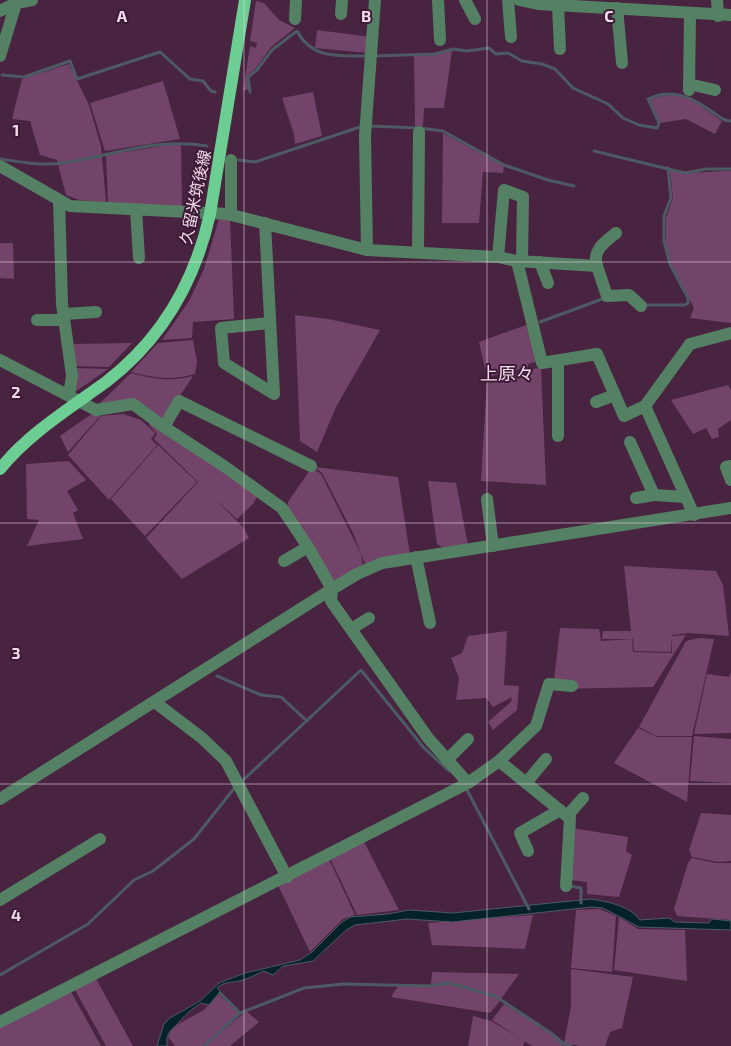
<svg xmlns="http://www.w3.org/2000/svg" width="731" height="1046" viewBox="0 0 731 1046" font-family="'Exo 2','Noto Sans JP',sans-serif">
<rect width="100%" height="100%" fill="#482441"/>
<g fill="#734469">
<polygon points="256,1 264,3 279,20 295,28 271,47 256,68 247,76 250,89 243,91 250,46 256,48 257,43 250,41"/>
<polygon points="317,30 371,37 369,53 315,48"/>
<polygon points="452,50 444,108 424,108 423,126 415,126 414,56 435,55"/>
<polygon points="69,64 89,105 101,146 106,202 79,200 66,195 57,160 40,155 30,121 12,119 22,79"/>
<polygon points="163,81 180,139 105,151 90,103"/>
<polygon points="313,92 322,136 295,144 294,134 282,98"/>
<polygon points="674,94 692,100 722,121 715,134 686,119 660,123 648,99"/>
<polygon points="443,133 504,166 503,173 483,172 479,223 442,223"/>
<polygon points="175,144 181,145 182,207 108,202 106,155"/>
<path d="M 670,170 C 689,175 710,171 731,171 L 731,323 L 690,318 L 694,308 L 671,263 L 666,244 L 666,218 L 673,198 Z"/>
<polygon points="219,219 230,219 234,319 193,322 192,338 162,340 189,301 204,269"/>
<polygon points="0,243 13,243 14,279 0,278"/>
<polygon points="295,315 328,319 380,330 336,407 317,452 300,441"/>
<polygon points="529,324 538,361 528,364 528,367 487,377 479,342"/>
<path d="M 193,340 L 197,362 L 195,374 C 172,381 154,378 131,372 L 158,343 Z"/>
<polygon points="132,343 109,367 75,366 70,344"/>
<polygon points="541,367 546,485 481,481 487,381"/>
<polygon points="75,368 108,369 72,394"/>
<path d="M 131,373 C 153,379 171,382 193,376 L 162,423 L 136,409 L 96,407 Z"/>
<polygon points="728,385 731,390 731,420 718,429 719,437 712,439 706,428 693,434 671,400"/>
<polygon points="93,413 102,414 68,452 60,436"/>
<polygon points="123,414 141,420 155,433 151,439 157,445 109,500 68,455 101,416"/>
<polygon points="150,423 258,495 253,504 237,519 215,499 243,527 249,538 182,579 146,538 198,482 154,439 157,434 149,425"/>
<polygon points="158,445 197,482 145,536 111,499"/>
<polygon points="69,461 86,480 67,491 78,510 73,513 83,539 27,546 39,520 27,519 26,464"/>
<polygon points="312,467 321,474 361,554 363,566 333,584 287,509 288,502"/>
<polygon points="314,467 398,477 410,555 365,564 353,533 322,473"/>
<polygon points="428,481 456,483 468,545 445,549 437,544"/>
<polygon points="624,566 716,571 723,585 729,636 690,633 672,635 671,652 634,651 633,639 602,639 603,631 631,631"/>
<polygon points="560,628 599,629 601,641 632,639 633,652 672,653 672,636 686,635 653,687 553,689"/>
<polygon points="507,631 504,685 519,686 517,710 493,730 488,722 511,702 512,697 493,707 486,698 456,700 459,678 451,658 462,653 468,636"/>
<polygon points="699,638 714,639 692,736 656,736 639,727 686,641"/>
<polygon points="731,672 731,733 694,734 707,674 729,677"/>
<polygon points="638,728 657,737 692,737 687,802 614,763"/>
<polygon points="694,736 731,739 731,783 690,781"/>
<polygon points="701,813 731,815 731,861 718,862 692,857 689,850"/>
<polygon points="572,828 628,837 626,851 632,855 619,897 587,894 587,882 570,880"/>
<polygon points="364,842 399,910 357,915 330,858"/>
<polygon points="692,858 716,863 731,863 731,920 677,916 674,909 688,863"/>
<polygon points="329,859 355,915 343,919 310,952 278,885"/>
<polygon points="599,909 616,916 612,972 571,968 576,910"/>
<polygon points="533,915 525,949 432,945 428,923"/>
<polygon points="619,917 638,929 685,930 687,981 614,970"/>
<polygon points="571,969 633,977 622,1028 610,1032 605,1046 580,1046 564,1043 571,1007"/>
<polygon points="432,972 519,974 501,999 450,982 431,984"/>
<polygon points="95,977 133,1046 106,1046 74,988"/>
<polygon points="449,984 494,997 500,1001 490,1013 391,997 398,986 428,987"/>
<polygon points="70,990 101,1046 0,1046 0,1025"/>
<polygon points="218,994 239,1013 202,1046 175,1046 168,1037 173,1027 204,1010"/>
<polygon points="504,1004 550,1033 565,1046 532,1046 492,1020"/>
<polygon points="246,1011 259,1022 230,1046 205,1046"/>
<polygon points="473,1016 491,1021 525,1041 523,1046 468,1046"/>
</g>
<path fill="#062229" stroke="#4d5a64" d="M 590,899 C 606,901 631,906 640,920 L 669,918 L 675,922 L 709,923 L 712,919 L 731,921 L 731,930 L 639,927 L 603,908 L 592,907 L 452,922 L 407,919 L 355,925 L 346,930 L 313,961 L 283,966 L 273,975 L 263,971 C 256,975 247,979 240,981 C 231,983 225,981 217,988 L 220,991 L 219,993 L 209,1005 L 201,1003 C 191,1010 187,1013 179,1022 C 171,1032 166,1030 167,1046 L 157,1046 L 164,1024 L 170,1018 L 200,1001 L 219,983 L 245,973 L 300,960 L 312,952 L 341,923 L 350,917 L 388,914 L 409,910 L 453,913 Z"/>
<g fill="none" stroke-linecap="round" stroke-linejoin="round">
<g stroke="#4d5a64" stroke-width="3">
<path d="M 373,56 L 435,54 L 453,49 L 467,51 L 489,48 L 496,54 L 508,53 L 522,61 L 542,64 L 555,69 L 573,88 L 608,104 L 623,118 L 639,125 L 657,128 L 659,123 L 648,99 C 673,87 693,98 714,113 C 720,117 723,121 731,121"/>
<polyline points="2,75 24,77 70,61 77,79 160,52 190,79 203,81 211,91 215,92"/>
<path d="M 250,92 L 248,77 L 257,70 L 272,50 L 297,31 C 312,59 338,56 367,56"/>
<polyline points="369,126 420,128 443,131 504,165 548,180 574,186"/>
<polyline points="594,151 685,173 706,169 731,169"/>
<path d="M 0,159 C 20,162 42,166 62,163 C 112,156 156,137 207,146"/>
<polyline points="239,160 255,162 363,126"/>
<polyline points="645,305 685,305 688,303 688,298 670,264 664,241 664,216 671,198 668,168"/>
<polyline points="540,322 605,298"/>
<polyline points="217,676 261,695 281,697 307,721"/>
<polyline points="241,782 361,670 424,748 449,771"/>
<polyline points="466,788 529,909"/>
<polyline points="570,886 581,888 581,903"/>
<polyline points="0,975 88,924 134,880 153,871 194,839 236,786"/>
<polyline points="220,993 240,1013"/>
<polyline points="204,1046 240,1013 304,988 344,984 429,986 449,983 495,996 551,1033 564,1044 571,1046"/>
</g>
<g stroke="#548164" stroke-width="12">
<polyline points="438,0 440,40"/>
<polyline points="465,0 475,19"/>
<polyline points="508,0 511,37"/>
<polyline points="519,0 538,4 731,15"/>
<polyline points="717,0 718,16"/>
<polyline points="558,6 560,49"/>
<polyline points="617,8 622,63"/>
<polyline points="0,11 16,3 32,0"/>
<polyline points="341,14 342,0"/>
<polyline points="295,19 296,0"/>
<polyline points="0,56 17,0"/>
<polyline points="689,84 715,90"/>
<polyline points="689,90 690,14"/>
<polyline points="0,166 70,206 228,214 367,250 498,257 517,261 597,266 607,296 629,295 641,306"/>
<polyline points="59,200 62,304 72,376 69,395"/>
<polyline points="136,209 139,258"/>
<polyline points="231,215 231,160"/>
<polyline points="265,223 274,394 224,363 221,328 269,323"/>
<polyline points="367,250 365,136 375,0"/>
<polyline points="418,252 419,132"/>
<polyline points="498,257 504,190 523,197 522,261"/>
<polyline points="517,261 542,363 597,354 624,416 645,406 694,515"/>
<polyline points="540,262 548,283"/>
<path d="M 597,266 C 592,250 605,242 616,233"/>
<polyline points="64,314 96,312"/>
<polyline points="37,320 64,320"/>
<polyline points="0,360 96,410 133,404 164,427 224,466 282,508 308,547 332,589 331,601 428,738 468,783"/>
<polyline points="596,402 615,395"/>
<polyline points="645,406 690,344 731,333"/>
<polyline points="164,427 179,401 311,466"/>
<polyline points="558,436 558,361"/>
<polyline points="630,442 654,495 686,497"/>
<polyline points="731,466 726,467 731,480"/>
<polyline points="636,498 654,495"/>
<polyline points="487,499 493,546"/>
<polyline points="416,557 430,623"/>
<polyline points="284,561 308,547"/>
<polyline points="351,629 369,618"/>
<polyline points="156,703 202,738 226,761 287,877"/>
<polyline points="447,760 468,739"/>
<polyline points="499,761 567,816 583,798"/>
<polyline points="526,783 546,759"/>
<polyline points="0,799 332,589 357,574 382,563 731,508"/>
<polyline points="528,851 520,833 560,810"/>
<polyline points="566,886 570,818 567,816"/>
<polyline points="0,900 100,839"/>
<polyline points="0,1022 468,783 499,761 536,726 549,684 572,686"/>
</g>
<path stroke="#6cce93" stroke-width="12" d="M 0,469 C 28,434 70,408 106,382 C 162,339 195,281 210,214 L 245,0"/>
</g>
<path fill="none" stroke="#f3dbec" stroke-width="1" stroke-opacity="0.55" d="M 244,0 L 244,1046M 487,0 L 487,1046M 0,262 L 731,262M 0,523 L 731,523M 0,784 L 731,784"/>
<g text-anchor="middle" stroke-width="4" stroke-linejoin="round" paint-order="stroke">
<g font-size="16" fill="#f3dbec" stroke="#3d1a36">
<text transform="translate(195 197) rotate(-78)" y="6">久留米筑後線</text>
</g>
<g font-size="18" fill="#f3dbec" stroke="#3d1a36">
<text x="507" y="380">上原々</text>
</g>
</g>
<g font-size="16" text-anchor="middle" font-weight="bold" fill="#f3dbec" stroke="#3d1a36" stroke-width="4" stroke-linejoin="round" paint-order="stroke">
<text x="122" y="22">A</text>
<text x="366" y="22">B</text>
<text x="609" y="22">C</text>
<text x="16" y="136">1</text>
<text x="16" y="398">2</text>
<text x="16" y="659">3</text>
<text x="16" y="921">4</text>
</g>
</svg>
